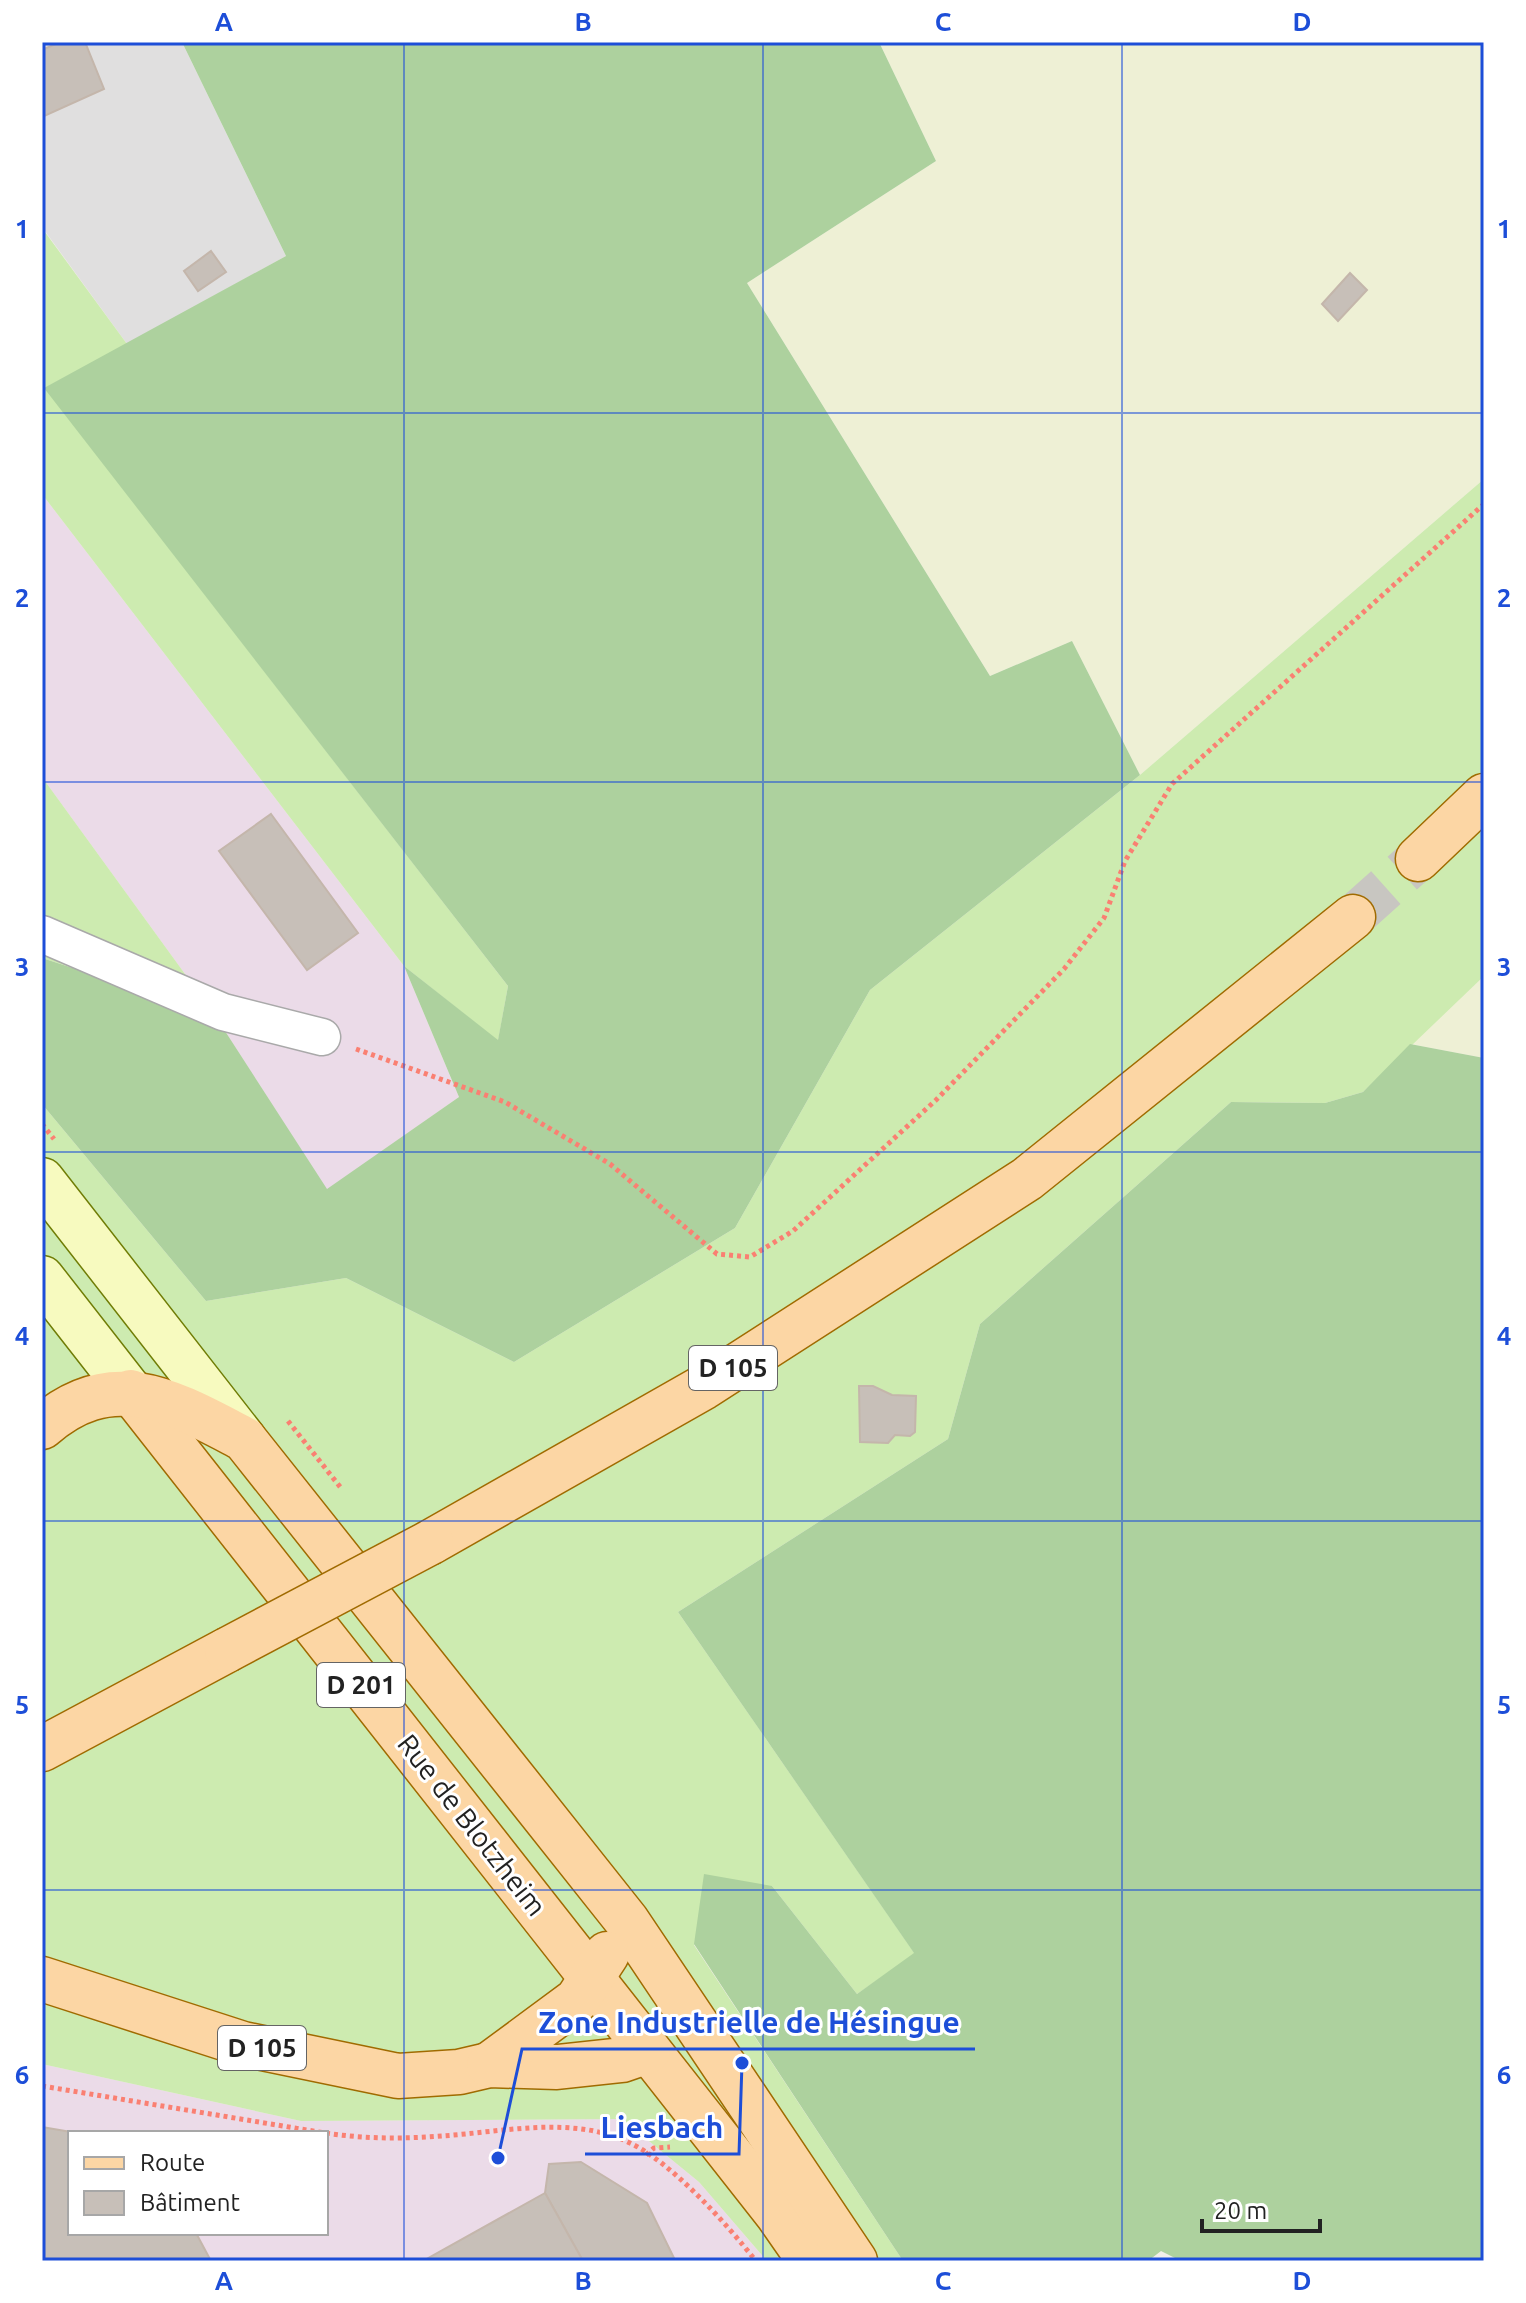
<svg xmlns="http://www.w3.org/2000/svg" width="1526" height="2303" viewBox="0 0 1526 2303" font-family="Ubuntu,sans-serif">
<rect width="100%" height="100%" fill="#f2efe9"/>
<polygon fill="#e0dfdf" points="42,42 182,42 286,256 127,344 42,227"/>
<g fill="#ebdbe8" fill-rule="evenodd">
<polygon points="42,494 404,966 459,1097 327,1190 214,1014 42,777"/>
<path d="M 42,2064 L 301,2121 L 622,2119 L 699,2182 L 767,2261 L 42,2261 ZM 70,2133 L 326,2133 L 326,2233 L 70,2233 Z"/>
</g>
<g fill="#eef0d5">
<polygon points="879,42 1484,42 1484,479 1140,775 1072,641 990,676 747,283 936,161"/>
<polygon points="1484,976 1484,1058 1410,1044"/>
</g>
<g fill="#cdebb0">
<polygon points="42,228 127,344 45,388 508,986 498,1041 404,966 42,494"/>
<polygon points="1484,479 1484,976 1363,1092 1325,1103 1231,1102 980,1324 948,1439 678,1612 915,1954 857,1994 772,1886 694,1945 903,2261 767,2261 699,2182 622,2119 301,2121 42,2064 42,1104 206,1301 346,1278 514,1362 735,1228 870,990 1140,775"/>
<polygon points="42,777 214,1014 42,958"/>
</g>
<g fill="#add19e">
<polygon points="182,42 879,42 936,161 747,283 990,676 1072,641 1140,775 870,990 735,1228 514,1362 346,1278 206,1301 42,1104 42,958 214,1014 327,1189 459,1097 404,966 498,1040 508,986 44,388 286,256"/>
<polygon points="1410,1044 1484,1058 1484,2261 1181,2261 1161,2251 1148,2261 903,2261 694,1944 704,1874 772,1886 857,1994 914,1953 678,1612 948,1439 980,1324 1231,1102 1325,1103 1363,1092"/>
</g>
<g fill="#c7bfb8" stroke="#c4b6ab" stroke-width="2">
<polygon points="60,42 85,42 104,89 42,117 42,50"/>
<polygon points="211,251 226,272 198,291 184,271"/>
<polygon points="1350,273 1367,290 1338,321 1322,304"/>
<polygon points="271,814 358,933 307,970 219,851"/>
<polygon points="859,1386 873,1386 892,1395 916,1396 915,1432 910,1436 895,1435 888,1443 860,1442"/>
<polygon points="42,2127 77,2133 70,2133 70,2233 196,2233 211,2261 42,2261"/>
<polygon points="581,2162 647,2203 674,2258 668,2261 583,2261 545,2193 549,2164"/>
<polygon points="545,2193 583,2261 423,2261"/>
</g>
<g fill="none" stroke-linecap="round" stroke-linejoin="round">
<polyline stroke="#c8c6c1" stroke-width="44" stroke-dasharray="44 22" stroke-linecap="butt" points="1353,917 1418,859"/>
<g stroke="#a9a9a9" stroke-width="39">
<polyline id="street" points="42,934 223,1012 322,1037"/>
</g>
<g stroke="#707d05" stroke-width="47">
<g id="secondary">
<polyline points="42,1180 244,1439"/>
<polyline points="42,1278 131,1392"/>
</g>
</g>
<g stroke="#a06b00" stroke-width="47">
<g id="primary">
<polyline points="1418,859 1484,796"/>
<polyline points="131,1392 778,2215 810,2261"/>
<path d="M 42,1427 C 113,1365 173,1402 244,1439 L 627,1921 L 855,2261"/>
<polyline points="431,1542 704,1387 1027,1179 1353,917"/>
<polyline points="42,1749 227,1650"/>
<polyline points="42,1979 243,2044 398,2076 459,2072 489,2065 557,2067 622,2060 648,2051"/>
<polyline points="489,2065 577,2000 607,1954"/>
</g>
</g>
<g stroke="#fa8072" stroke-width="5" stroke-dasharray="4 4" stroke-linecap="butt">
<polyline points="356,1049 505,1102 610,1164 717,1254 750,1257 793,1231 936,1100 1064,969 1104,918 1125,861 1172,784 1484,504"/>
<polyline points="42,1124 54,1139"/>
<polyline points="288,1421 341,1488"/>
<polyline points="42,2086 325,2133"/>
<path d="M 326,2133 C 364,2139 404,2139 442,2136 C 502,2132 574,2115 630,2143 C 671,2162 727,2224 755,2260"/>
<polyline points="646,2155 654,2148 670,2147"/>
</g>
<use href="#street" stroke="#fff" stroke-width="36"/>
<use href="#secondary" stroke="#f7fabf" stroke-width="44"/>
<use href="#primary" stroke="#fcd6a4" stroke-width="44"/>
<g stroke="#a06b00" stroke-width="47" stroke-linecap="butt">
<polyline id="primary-bridge" points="227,1650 431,1542"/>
</g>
<use href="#primary-bridge" stroke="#fcd6a4" stroke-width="44"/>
</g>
<path fill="none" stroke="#1d4ed8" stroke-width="2" stroke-opacity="0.55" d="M 404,42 L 404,2261M 763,42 L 763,2261M 1122,42 L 1122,2261M 42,413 L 1484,413M 42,782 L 1484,782M 42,1152 L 1484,1152M 42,1521 L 1484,1521M 42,1890 L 1484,1890"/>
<g text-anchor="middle" stroke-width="6" stroke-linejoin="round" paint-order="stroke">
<g fill="#fff" stroke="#646464" stroke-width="2">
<rect x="689" y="1346" width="88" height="44" rx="6"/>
<rect x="317" y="1663" width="88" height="44" rx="6"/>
<rect x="218" y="2026" width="88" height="44" rx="6"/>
</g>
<g font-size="26" font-weight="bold" fill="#222">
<text x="733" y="1377">D 105</text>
<text x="361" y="1694">D 201</text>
<text x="262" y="2057">D 105</text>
</g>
<g font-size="28" fill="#222" stroke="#fff">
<text transform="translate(472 1825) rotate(52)" y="10">Rue de Blotzheim</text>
</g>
</g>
<path fill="none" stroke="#1d4ed8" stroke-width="3" d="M498 2158L522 2049H975M742 2063L739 2154H585"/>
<g fill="#1d4ed8" stroke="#fff" stroke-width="3">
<circle cx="498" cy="2158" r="8"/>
<circle cx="742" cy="2063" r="8"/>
</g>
<g font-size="30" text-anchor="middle" font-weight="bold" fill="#1d4ed8" stroke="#fff" stroke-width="6" stroke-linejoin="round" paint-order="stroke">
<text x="749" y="2033">Zone Industrielle de Hésingue</text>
<text x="662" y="2138">Liesbach</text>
</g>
<rect width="1526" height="2303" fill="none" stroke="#ffffff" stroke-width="88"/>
<rect x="68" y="2131" width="260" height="104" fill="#ffffff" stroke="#a7a7a7" stroke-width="2"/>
<rect x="84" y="2157" width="40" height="12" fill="#fcd6a4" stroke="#a7a7a7" stroke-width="2"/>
<text x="140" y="2171" font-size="24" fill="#222222">Route</text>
<rect x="84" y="2191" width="40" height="24" fill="#c7bfb8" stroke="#a7a7a7" stroke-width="2"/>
<text x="140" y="2211" font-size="24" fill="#222222">Bâtiment</text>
<path d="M1202 2219v12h118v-12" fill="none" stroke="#222222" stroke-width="4"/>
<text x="1214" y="2219" font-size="24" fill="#222222" stroke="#ffffff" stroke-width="6" paint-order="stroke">20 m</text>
<rect x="44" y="44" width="1438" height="2215" fill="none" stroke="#1d4ed8" stroke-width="3"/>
<g font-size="26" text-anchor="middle" font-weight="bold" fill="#1d4ed8">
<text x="224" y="31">A</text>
<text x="583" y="31">B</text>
<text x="943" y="31">C</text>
<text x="1302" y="31">D</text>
<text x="22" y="238">1</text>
<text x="1504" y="238">1</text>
<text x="22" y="607">2</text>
<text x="1504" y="607">2</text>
<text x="22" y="976">3</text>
<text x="1504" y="976">3</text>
<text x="22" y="1345">4</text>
<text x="1504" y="1345">4</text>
<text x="22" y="1714">5</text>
<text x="1504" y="1714">5</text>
<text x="22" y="2084">6</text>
<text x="1504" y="2084">6</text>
<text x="224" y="2290">A</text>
<text x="583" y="2290">B</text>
<text x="943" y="2290">C</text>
<text x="1302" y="2290">D</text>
</g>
</svg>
